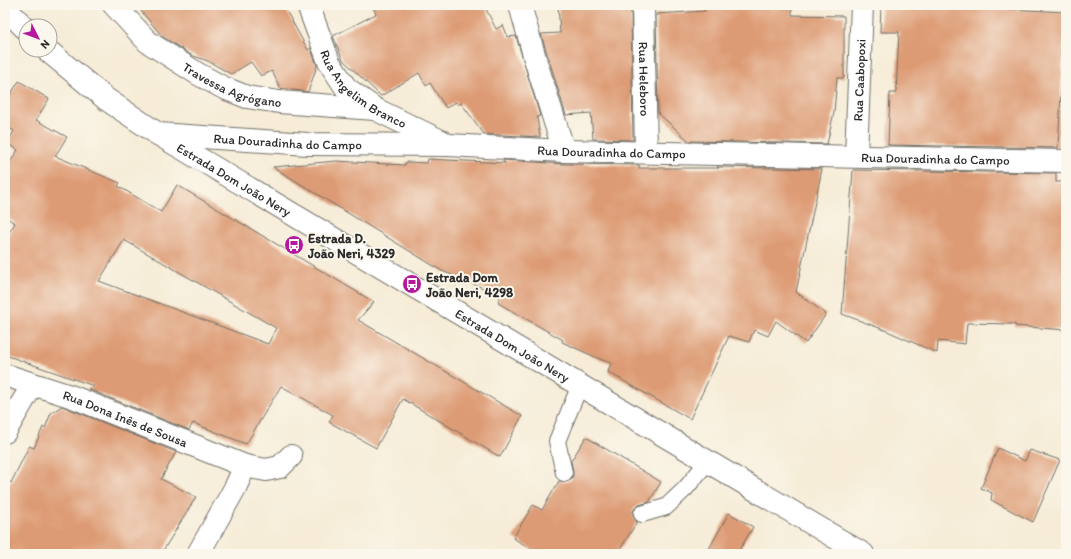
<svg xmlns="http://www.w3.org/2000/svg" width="1071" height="559" viewBox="0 0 1071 559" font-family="Itim,sans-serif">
<rect width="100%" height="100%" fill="#fbf7ec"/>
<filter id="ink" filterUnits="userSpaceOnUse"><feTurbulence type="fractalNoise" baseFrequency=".025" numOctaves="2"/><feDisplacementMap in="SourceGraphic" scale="8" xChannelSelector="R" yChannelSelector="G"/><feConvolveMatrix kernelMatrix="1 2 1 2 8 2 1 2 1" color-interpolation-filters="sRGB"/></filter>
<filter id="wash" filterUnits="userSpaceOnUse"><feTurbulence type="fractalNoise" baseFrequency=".012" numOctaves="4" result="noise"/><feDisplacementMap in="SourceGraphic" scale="16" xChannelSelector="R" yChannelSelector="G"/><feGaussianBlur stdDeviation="0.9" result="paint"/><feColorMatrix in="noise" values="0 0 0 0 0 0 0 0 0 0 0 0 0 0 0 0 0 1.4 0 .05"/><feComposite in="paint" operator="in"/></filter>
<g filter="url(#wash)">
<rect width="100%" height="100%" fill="#f6ecd7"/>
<g id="blocks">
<g fill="#dd9b74" fill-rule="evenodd">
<polygon points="136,5 283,5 308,50 311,48 317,66 308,92 280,88 272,71 261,76 251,62 231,74 208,61 191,55 162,36"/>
<polygon points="372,5 484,5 496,29 503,25 508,37 516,36 540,116 537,117 540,137 484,134 461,103 458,105 456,102 446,108 430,83 426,86 419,73 381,96 343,60 333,36 376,14"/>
<polygon points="558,5 631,5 633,140 593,139 591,113 566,115 541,34 560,33"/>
<polygon points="705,5 784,5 784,8 792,8 792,15 844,16 844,78 837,78 834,112 827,144 689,141 658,113 656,14 705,11"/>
<polygon points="881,5 908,5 908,6 988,5 987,8 1066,12 1066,38 1064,38 1058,148 888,145 890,93 896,93 899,32 880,32"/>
<path d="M 19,81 L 49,99 L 36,120 L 67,137 L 55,156 L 120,183 L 118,186 L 161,212 L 177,185 L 374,302 L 358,320 L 522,416 L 500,457 L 403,399 L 376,448 L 329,422 L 333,415 L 281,386 L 246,444 L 193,423 L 189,430 L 88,389 L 94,386 L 5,355 L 5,239 L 15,223 L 5,217 L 5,170 L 18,150 L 7,143 L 14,131 L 5,125 L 5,103 ZM 124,240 L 276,328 L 268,344 L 99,281 Z"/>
<polygon points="428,159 505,163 503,160 564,164 639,165 639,168 719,168 717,167 822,169 796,292 826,314 806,343 776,321 768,336 754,330 749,342 729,336 690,419 608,372 611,363 602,360 562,342 563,340 498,303 500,295 442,271 273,167 336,161 405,165 406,162 427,163"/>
<polygon points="853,170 1056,173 1056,182 1066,182 1066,330 1015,326 1015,324 967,323 965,344 938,341 937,353 885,330 842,314"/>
<polygon points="62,406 176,452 161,479 196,497 161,554 5,554 5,479 11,483 29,446 34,448 43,427 45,428 51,413"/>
<polygon points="586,437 661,482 649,502 639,505 635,508 633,511 633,516 637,522 617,554 540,554 513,538 533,505 542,510 559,481 566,482 571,480 573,476 573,471 571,461"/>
<polygon points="998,448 1025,461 1030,450 1060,460 1033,522 991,500 992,493 981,488"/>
<polygon points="729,513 753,527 737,554 706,554"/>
</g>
</g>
</g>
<g filter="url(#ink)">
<use href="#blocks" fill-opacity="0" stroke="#726f67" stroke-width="1"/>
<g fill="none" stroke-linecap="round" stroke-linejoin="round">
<g stroke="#726f67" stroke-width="18">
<g id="service">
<polyline points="564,473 557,441 580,385"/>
<polyline points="642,514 666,507 686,488 708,461"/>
</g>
</g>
<g stroke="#726f67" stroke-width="24">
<g id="minor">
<path id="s1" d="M 114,5 L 148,42 L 198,74 L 224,88 L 247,97 L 279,102 L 375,109"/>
<path id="s2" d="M 308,5 L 329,62 L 346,88 L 375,109 L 443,142"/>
<polyline points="520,5 536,62 564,151"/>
<path id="s3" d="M 643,5 L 646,152"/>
<path id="s4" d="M 158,134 L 308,144 L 448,145 L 564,151 L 1066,161"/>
<path id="s5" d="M 856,156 L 862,5"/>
<path id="s6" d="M 5,375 L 73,397 L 245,466"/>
<polyline points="5,432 33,384"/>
<polyline points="198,554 235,488 245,466 266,470 280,467 291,456"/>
</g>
</g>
<g stroke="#726f67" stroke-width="24">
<g id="primary">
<polyline points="5,8 26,29"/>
<path id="s7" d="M 47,50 L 106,99 L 158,134 L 863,554"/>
</g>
</g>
<use href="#service" stroke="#fff" stroke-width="16"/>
<use href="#minor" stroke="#fff" stroke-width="22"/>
<use href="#primary" stroke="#fff" stroke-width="22"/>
</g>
</g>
<defs>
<g id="bus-disc" transform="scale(1)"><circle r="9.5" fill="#b5179e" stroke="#fbf7ec"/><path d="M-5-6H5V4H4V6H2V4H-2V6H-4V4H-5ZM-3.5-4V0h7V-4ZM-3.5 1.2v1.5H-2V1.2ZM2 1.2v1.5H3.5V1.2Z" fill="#fff"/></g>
</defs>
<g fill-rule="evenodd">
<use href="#bus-disc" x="294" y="245"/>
<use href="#bus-disc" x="412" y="284"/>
</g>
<g text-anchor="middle" stroke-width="4" stroke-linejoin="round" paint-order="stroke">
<g font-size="13" fill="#2b2b2b" stroke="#fbf7ec">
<text dy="5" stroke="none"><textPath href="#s3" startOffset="74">Rua Heleboro</textPath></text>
<text dy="5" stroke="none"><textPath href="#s5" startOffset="76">Rua Caabopoxi</textPath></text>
<text dy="5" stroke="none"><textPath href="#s1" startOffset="146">Travessa Agrógano</textPath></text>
<text dy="5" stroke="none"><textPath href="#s2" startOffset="105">Rua Angelim Branco</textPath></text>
<text dy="5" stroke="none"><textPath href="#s4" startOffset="130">Rua Douradinha do Campo</textPath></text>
<text dy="5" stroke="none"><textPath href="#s4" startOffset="454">Rua Douradinha do Campo</textPath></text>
<text dy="5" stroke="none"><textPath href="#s4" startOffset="778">Rua Douradinha do Campo</textPath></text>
<text dy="5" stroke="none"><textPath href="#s7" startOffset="228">Estrada Dom João Nery</textPath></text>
<text dy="5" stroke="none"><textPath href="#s7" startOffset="552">Estrada Dom João Nery</textPath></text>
<text dy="5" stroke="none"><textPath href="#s6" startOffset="128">Rua Dona Inês de Sousa</textPath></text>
</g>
<g font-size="13" font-weight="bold" fill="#2b2b2b" stroke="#fbf7ec" text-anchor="start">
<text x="308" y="243">Estrada D.<tspan x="308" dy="15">João Neri, 4329</tspan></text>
<text x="426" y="282">Estrada Dom<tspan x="426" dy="15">João Neri, 4298</tspan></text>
</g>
</g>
<rect width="1071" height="559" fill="none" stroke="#fbf7ec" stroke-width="20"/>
<g transform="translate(38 38) rotate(132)"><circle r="19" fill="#fbf7ec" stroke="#a8a59f"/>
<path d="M0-3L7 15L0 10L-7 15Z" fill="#b5179e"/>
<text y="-6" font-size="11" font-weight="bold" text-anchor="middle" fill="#2b2b2b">N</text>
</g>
</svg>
